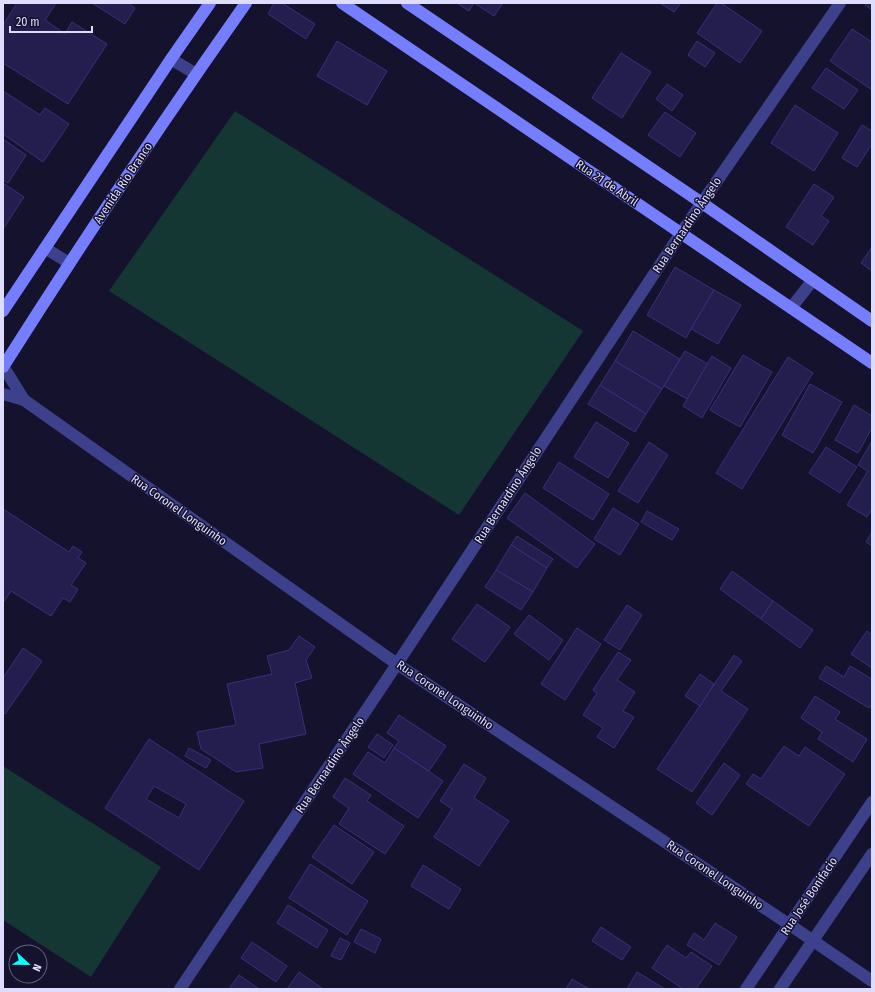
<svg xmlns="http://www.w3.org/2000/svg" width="875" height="992" viewBox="0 0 875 992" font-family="'Fira Sans Condensed',sans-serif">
<rect width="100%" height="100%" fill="#14122d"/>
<g fill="#153733">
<polygon points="235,111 583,331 459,515 109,291"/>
<polygon points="3,766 161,867 91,977 3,920"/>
</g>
<g fill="#231e4e" stroke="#38307a" fill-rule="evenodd">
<polygon points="17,3 56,3 45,20 65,34 72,22 107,44 68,104 3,63 3,25"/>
<polygon points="92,3 128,3 135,8 125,24"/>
<polygon points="274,3 282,3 315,24 306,39 268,14"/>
<polygon points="457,3 474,3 469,11"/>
<polygon points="474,3 503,3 494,16"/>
<polygon points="660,3 681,3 674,12"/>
<polygon points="717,3 721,3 762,31 740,63 697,33"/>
<polygon points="866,3 872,3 872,10 865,5"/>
<polygon points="852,29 872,42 872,90 830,61"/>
<polygon points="337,41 387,71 367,105 317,76"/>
<polygon points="697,41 715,53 705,67 688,55"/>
<polygon points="621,53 651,72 622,118 592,98"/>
<polygon points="826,68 858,90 844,109 812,88"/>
<polygon points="667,84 683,95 672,111 656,99"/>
<polygon points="3,91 40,115 45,108 69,124 43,162 3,134"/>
<polygon points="795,105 838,133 814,171 771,143"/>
<polygon points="665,112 696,133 680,157 648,135"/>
<polygon points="862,125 872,131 872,144 857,167 842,158"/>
<polygon points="3,139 26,155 8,183 3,180"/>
<polygon points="3,183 24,197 3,229"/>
<polygon points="814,184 834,197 821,216 829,221 813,245 786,227"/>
<polygon points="872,247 872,271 861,263"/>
<polygon points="675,267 714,290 686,338 647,315"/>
<polygon points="714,290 741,305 718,344 691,329"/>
<polygon points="633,331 680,359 662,389 615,361"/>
<polygon points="685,351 708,364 687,399 664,386"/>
<polygon points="743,355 772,372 740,427 710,410"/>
<polygon points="712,356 731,368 702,418 683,406"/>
<polygon points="788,357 813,373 742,489 716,473"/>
<polygon points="615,361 662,389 646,414 600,385"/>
<polygon points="810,384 842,402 813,453 782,435"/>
<polygon points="600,385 646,414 635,432 588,404"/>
<polygon points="854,405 872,416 872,428 858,453 835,440"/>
<polygon points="596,422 629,443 608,478 574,457"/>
<polygon points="872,441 872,509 867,517 847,505 868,471 858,465"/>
<polygon points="649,442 668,455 638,503 618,491"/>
<polygon points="826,447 857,467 840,493 809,473"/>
<polygon points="559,462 609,494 593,520 543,488"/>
<polygon points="525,493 595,544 577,568 507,518"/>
<polygon points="613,508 639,524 620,555 594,539"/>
<polygon points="3,509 69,552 73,546 82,552 78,558 86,563 71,585 78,589 70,602 63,598 51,616 11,591 3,603"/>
<polygon points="647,511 679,529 672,540 641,522"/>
<polygon points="872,532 872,546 866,542"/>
<polygon points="517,536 553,559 547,568 511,545"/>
<polygon points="511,545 547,568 533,592 496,570"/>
<polygon points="496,570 533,592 521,610 485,587"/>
<polygon points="732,571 773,601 761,619 720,589"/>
<polygon points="773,601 813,630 800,648 761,619"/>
<polygon points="477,604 510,627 485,662 452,639"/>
<polygon points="627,605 642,615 620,650 604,640"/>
<polygon points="529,615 563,640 549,660 514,634"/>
<polygon points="577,628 601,644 565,700 541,684"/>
<polygon points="867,631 872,635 872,668 851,654"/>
<polygon points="299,636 315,647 306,660 312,678 295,683 306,734 259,744 263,768 236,772 201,749 197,732 236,725 227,684 272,674 267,656 289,650"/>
<polygon points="23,648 42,661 5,714 3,712 3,678"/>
<polygon points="618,652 631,660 617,680 635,692 623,711 634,717 614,748 597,737 603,728 583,715 597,693 593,690"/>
<polygon points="734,655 742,661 721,691 748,709 692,792 657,769"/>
<polygon points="826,666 844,677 850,666 872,679 872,704 869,708 819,678"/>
<polygon points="700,674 714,684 700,706 685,696"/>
<polygon points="815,696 840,712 835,719 867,739 853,762 818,739 822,732 801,718"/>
<polygon points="399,715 446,746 429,771 394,748 399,741 387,733"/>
<polygon points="377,734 393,745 384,758 368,747"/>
<path d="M 149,739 L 244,801 L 199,870 L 105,808 ZM 154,786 L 186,804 L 179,818 L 146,799 Z"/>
<polygon points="784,746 799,756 805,747 845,774 809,826 746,784 753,774 761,779"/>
<polygon points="189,748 211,760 206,768 185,756"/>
<polygon points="394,748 443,781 418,818 353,774 368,752 385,763"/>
<polygon points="724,763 740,775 712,815 696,803"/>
<polygon points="464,764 486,778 474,798 509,821 479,866 434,837 452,809 440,801"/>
<polygon points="345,778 371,795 367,801 404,826 385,854 339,824 349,808 333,797"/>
<polygon points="334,825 374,852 352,884 312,857"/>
<polygon points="310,864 368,901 347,935 289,898"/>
<polygon points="423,865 461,889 449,909 411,886"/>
<polygon points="288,905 328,930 317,948 277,923"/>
<polygon points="715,923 737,937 719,965 687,945 694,933 704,940"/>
<polygon points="601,927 631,947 622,960 592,941"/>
<polygon points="361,929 381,939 375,953 354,942"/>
<polygon points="340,938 350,943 341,960 331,956"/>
<polygon points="252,942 287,966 276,982 241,958"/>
<polygon points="667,945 686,958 691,952 712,966 696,989 683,989 652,968"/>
<polygon points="299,972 323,989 287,989"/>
<polygon points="637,972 665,989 627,989"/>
<polygon points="239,975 259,989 229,989"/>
<polygon points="572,979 589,989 566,989"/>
</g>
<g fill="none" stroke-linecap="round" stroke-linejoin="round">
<g stroke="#3d418c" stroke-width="12">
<polyline points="171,59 196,74"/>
<polyline points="45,248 69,263"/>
<polyline points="791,308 813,280"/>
<polyline points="3,366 24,400"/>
<polyline points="3,394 24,400 397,664 790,925 872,981"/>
<polyline points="180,989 397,664 681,233 840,3"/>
<polyline points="746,989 872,802"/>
<polyline points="780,989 872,854"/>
</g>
<g stroke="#757eff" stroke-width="12">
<polyline points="342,3 872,363"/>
<polyline points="407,3 702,203 872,321"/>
<polyline points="3,311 171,59 210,3"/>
<path d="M 3,367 C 81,244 162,122 246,3"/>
</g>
</g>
<g text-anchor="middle" stroke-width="3" stroke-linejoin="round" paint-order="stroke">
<g font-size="12" fill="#deddff" stroke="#14122d">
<text transform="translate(123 183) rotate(-56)" y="4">Avenida Rio Branco</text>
<text transform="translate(607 183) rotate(34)" y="4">Rua 21 de Abril</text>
<text transform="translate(687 225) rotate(-56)" y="4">Rua Bernardino Ângelo</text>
<text transform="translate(508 495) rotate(-57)" y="4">Rua Bernardino Ângelo</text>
<text transform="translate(179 510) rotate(35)" y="4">Rua Coronel Longuinho</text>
<text transform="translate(445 695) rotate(34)" y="4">Rua Coronel Longuinho</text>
<text transform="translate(330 765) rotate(-56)" y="4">Rua Bernardino Ângelo</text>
<text transform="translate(715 875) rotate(34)" y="4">Rua Coronel Longuinho</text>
<text transform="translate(809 896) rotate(-56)" y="4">Rua José Bonifacio</text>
</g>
</g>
<rect width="875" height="992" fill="none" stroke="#deddff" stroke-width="8"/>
<g transform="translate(28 964) rotate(112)"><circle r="19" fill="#14122d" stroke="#656381"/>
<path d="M0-3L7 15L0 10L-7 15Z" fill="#0afdff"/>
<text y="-6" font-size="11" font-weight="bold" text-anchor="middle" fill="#deddff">N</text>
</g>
<path d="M10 26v6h82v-6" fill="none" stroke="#deddff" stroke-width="2"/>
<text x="16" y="26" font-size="12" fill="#deddff" stroke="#14122d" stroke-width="3" paint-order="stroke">20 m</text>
</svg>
